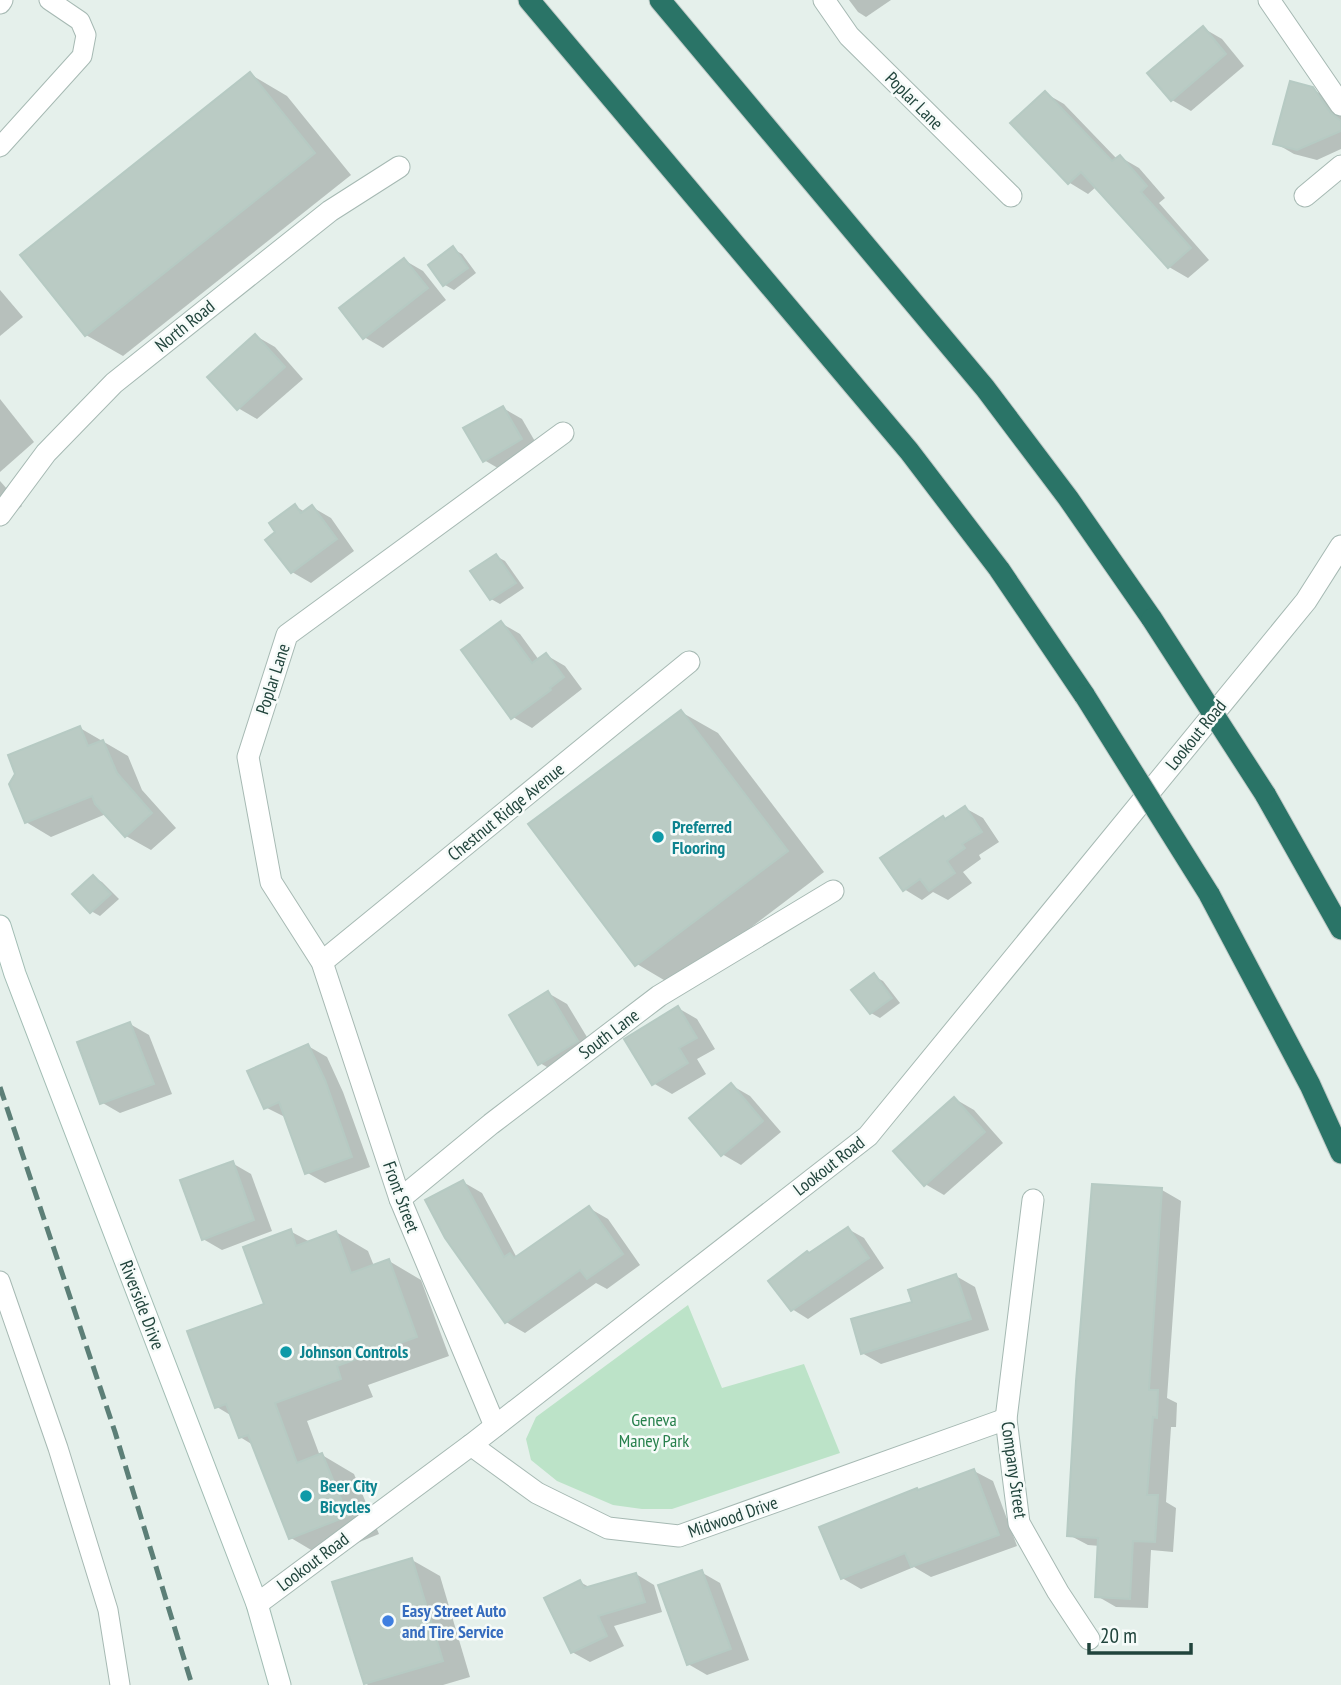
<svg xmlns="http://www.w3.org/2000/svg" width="1341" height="1685" viewBox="0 0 1341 1685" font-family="'PT Sans Narrow',sans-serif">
<rect width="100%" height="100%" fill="#e5f0eb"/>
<polygon fill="#bce3c8" points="688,1305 722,1388 804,1364 840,1453 672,1509 642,1509 613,1505 557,1481 531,1460 526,1439 536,1417"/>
<g fill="#0003">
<polygon points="849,0 891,0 866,17 858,12"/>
<polygon points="1203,28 1222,39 1244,66 1191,111 1172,100"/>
<polygon points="250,74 287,96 351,175 123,356 86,335"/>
<polygon points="1312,89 1332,100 1341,113 1341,149 1317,160 1294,154 1275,143"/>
<polygon points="1045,93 1064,104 1117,159 1120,157 1139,168 1165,198 1159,203 1209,260 1188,278 1169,267 1096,187 1088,194 1070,183 1013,123"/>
<polygon points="453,249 462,254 476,273 454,290 445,285"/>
<polygon points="404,260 423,271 446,300 383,348 364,337"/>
<polygon points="0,290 23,317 0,336"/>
<polygon points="256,336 275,347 303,379 257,419 238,408"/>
<polygon points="0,399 34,442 0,472"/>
<polygon points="503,408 522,419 540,450 503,471 484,460"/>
<polygon points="0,481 22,506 0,524"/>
<polygon points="295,506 305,512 312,507 331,518 354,551 311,583 292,572 278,532"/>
<polygon points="496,556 505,561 524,588 500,604 491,599"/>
<polygon points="501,623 520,634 539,660 546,655 565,666 582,689 532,728 513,717"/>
<polygon points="681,712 718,733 824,872 674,986 637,964"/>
<polygon points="80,728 128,756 142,790 176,828 151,850 126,836 106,814 51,837 26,822"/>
<polygon points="965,808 983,818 999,842 979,855 981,859 963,872 972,883 948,900 933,892 922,900 904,889 946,820"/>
<polygon points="93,877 102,882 119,899 100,916 91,911"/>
<polygon points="874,976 883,981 900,1003 880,1018 871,1013"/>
<polygon points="548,993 567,1004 596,1052 559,1074 540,1063"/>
<polygon points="678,1008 697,1019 715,1049 697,1059 706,1074 672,1094 653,1083"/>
<polygon points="130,1024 149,1035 172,1094 120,1113 101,1102"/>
<polygon points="308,1046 327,1057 343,1092 370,1167 325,1183 306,1172 287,1118 265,1107"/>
<polygon points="731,1085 750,1096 781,1132 741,1165 722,1154"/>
<polygon points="955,1099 974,1110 1003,1143 944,1195 925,1184"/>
<polygon points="232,1163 251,1174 272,1231 222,1250 203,1239"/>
<polygon points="463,1182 482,1193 517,1258 589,1208 608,1219 640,1265 607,1289 596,1283 525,1333 506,1322"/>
<polygon points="1094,1185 1162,1190 1181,1201 1167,1398 1177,1403 1176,1427 1171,1427 1166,1502 1176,1508 1173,1552 1151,1550 1148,1608 1116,1607 1097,1596 1100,1546 1088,1545 1069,1535"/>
<polygon points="848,1229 864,1238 884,1268 808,1319 792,1309 810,1255"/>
<polygon points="290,1231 310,1242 336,1232 368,1251 374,1266 389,1261 421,1280 449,1356 368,1385 373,1397 307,1421 320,1456 322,1455 354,1474 379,1534 323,1557 291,1538 253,1445 240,1437 232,1416 217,1407 266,1305"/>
<polygon points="956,1276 975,1287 989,1330 881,1364 862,1353 914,1303"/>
<polygon points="974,1471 993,1481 1017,1546 931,1577 914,1567 861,1589 842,1578 919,1491"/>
<polygon points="412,1560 440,1576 470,1677 443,1685 368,1685 365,1683"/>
<polygon points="701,1572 720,1583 749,1660 707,1675 688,1664"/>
<polygon points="636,1574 654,1585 662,1612 614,1626 624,1646 590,1662 572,1652 580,1582 591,1588"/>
</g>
<g fill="#bacbc4" stroke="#b6cac3" stroke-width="2">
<polygon points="1203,26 1226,54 1171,101 1147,73"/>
<polygon points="250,72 315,153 85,336 20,255"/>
<polygon points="1290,81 1313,87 1330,112 1341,121 1341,131 1297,150 1273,144"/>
<polygon points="1045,91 1112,161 1120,155 1147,186 1141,192 1191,248 1168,268 1081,172 1068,184 1010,123"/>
<polygon points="453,246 468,268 443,286 428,265"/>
<polygon points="404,258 428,288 363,339 339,308"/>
<polygon points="255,334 285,367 237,410 207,377"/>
<polygon points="503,406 522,439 483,462 463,428"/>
<polygon points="295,504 301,513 312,505 337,539 291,573 265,540 275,532 269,523"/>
<polygon points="496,554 516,583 490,600 470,571"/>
<polygon points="501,621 532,663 546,653 564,677 550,688 551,690 511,719 461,650"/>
<polygon points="681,710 788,851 635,966 528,824"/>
<polygon points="80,726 88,746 103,740 117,773 152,813 125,837 95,804 92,796 25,823 9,784 15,774 8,755"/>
<polygon points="965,806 982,832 962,844 965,848 947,861 955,873 929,891 920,879 903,891 880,858 943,816 945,819"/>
<polygon points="93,875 111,894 90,913 72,894"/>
<polygon points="874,973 892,998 870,1014 851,990"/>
<polygon points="548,991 578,1041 538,1065 509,1015"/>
<polygon points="678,1006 697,1038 679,1048 688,1063 652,1085 624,1039"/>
<polygon points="130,1022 154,1084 100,1104 77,1042"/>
<polygon points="308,1044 325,1080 352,1157 305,1174 279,1102 264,1109 247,1071"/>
<polygon points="731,1083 763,1121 721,1156 689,1118"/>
<polygon points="954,1097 985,1132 924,1186 893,1151"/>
<polygon points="233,1161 254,1220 202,1240 180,1180"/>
<polygon points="463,1180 504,1257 510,1253 514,1258 589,1206 623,1254 587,1279 580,1270 505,1323 445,1238 425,1200"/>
<polygon points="1092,1184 1162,1188 1149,1390 1158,1390 1157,1418 1153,1417 1147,1495 1158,1495 1155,1542 1133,1541 1130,1599 1095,1597 1098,1538 1067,1536 1076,1381"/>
<polygon points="848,1227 869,1258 791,1311 768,1281 807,1251 809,1253"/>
<polygon points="291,1229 296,1246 336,1231 351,1273 389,1259 417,1337 337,1366 341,1379 275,1403 297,1463 322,1453 348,1516 289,1539 248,1435 239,1438 226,1404 215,1408 187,1331 264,1304 243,1247"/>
<polygon points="956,1274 971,1319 861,1354 851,1319 912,1302 908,1290"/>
<polygon points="974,1469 999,1535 911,1567 905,1553 841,1579 819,1527 917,1488 918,1490"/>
<polygon points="412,1558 443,1661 364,1684 332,1582"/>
<polygon points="702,1570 731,1649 687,1665 658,1585"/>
<polygon points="636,1573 645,1602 598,1616 607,1636 571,1653 544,1598 580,1580 584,1588"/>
</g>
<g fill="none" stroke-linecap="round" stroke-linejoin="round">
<g stroke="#a6b9b3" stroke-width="21">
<g id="service">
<polyline points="0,147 82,56 86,35 80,21 49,0"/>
<polyline points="0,1281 58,1448 108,1610 120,1685"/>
</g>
</g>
<g stroke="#a6b9b3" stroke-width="23">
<g id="minor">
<polyline points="824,0 849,36 1011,196"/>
<polyline points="1269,0 1341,105"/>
<polyline points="1305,196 1341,166"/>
<polyline points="0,515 46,453 114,383 330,211 399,167"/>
<polyline points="322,962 689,662"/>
<polyline points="400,1199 491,1124 659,996 833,891"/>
<polyline points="1033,1200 1006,1419 1019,1523 1058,1592 1089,1639"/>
<polyline points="495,1426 400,1199 322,962 271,882 248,757 287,635 563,433"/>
<polyline points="471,1445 537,1493 608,1528 679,1536 1006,1419"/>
<polyline points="257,1604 471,1445 868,1136 1306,601 1341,546"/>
</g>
</g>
<g stroke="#a6b9b3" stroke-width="23">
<polyline id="tertiary" points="0,3 2,0"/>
</g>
<g stroke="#a2bdb4" stroke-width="23">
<polyline id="secondary" points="0,926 15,974 257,1604 280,1685"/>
</g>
<g stroke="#c1cbc8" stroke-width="23">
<g id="motorway">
<polyline points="529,0 909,451 999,569 1085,696"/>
<polyline points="660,0 985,388 1068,498 1152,619"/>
<polyline points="1265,794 1341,929"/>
<polyline points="1209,894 1310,1085 1341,1153"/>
</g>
</g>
<use href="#service" stroke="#fff" stroke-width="19"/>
<use href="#minor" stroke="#fff" stroke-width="21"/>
<use href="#tertiary" stroke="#fff" stroke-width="21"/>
<use href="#secondary" stroke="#fff" stroke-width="21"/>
<use href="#motorway" stroke="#2a7467" stroke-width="21"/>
<polyline stroke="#5c7f77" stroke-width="5" stroke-dasharray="14 7" stroke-linecap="butt" points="0,1087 115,1432 192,1685"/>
<g stroke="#c1cbc8" stroke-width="23" stroke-linecap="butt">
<g id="motorway-bridge">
<polyline points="1152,619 1265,794"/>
<polyline points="1085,696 1209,894"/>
</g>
</g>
<use href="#motorway-bridge" stroke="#2a7467" stroke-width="21"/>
</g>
<g fill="#0f9aa8" stroke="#f6fbf9" stroke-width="2.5">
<circle cx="658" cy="837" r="7"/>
<circle cx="286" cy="1352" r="7"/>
<circle cx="306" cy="1496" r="7"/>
</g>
<circle fill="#3f7fe0" stroke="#f6fbf9" stroke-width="2.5" cx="388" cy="1621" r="7"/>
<g text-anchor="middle" stroke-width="5" stroke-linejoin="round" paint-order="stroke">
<g font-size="18" fill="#21443c" stroke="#f6fbf9">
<text transform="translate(914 101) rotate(45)" y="6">Poplar Lane</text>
<text transform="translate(185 326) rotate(-39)" y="6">North Road</text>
<text transform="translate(273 679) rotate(-72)" y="6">Poplar Lane</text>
<text transform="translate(1196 735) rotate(-51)" y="6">Lookout Road</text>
<text transform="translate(506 812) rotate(-39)" y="6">Chestnut Ridge Avenue</text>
<text transform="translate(609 1034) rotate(-37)" y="6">South Lane</text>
<text transform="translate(829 1166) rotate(-38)" y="6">Lookout Road</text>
<text transform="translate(401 1197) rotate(70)" y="6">Front Street</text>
<text transform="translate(142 1305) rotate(69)" y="6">Riverside Drive</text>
<text transform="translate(1014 1470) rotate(82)" y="6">Company Street</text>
<text transform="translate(733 1517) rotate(-19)" y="6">Midwood Drive</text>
<text transform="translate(313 1562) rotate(-37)" y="6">Lookout Road</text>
</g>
<g font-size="18" font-weight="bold" fill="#0d838f" stroke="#f6fbf9" text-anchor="start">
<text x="672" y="833">Preferred<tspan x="672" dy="21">Flooring</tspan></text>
<text x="300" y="1358">Johnson Controls</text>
<text x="320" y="1492">Beer City<tspan x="320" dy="21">Bicycles</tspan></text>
</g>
<g font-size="18" fill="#27804c" stroke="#f6fbf9">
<text x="654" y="1426">Geneva<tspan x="654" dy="21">Maney Park</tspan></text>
</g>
<g font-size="18" font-weight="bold" fill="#366cbe" stroke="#f6fbf9" text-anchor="start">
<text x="402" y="1617">Easy Street Auto<tspan x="402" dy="21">and Tire Service</tspan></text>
</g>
</g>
<path d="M1089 1643v10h102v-10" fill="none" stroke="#21443c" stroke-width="3.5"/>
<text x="1100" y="1643" font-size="21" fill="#21443c" stroke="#f6fbf9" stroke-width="5" paint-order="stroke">20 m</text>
</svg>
